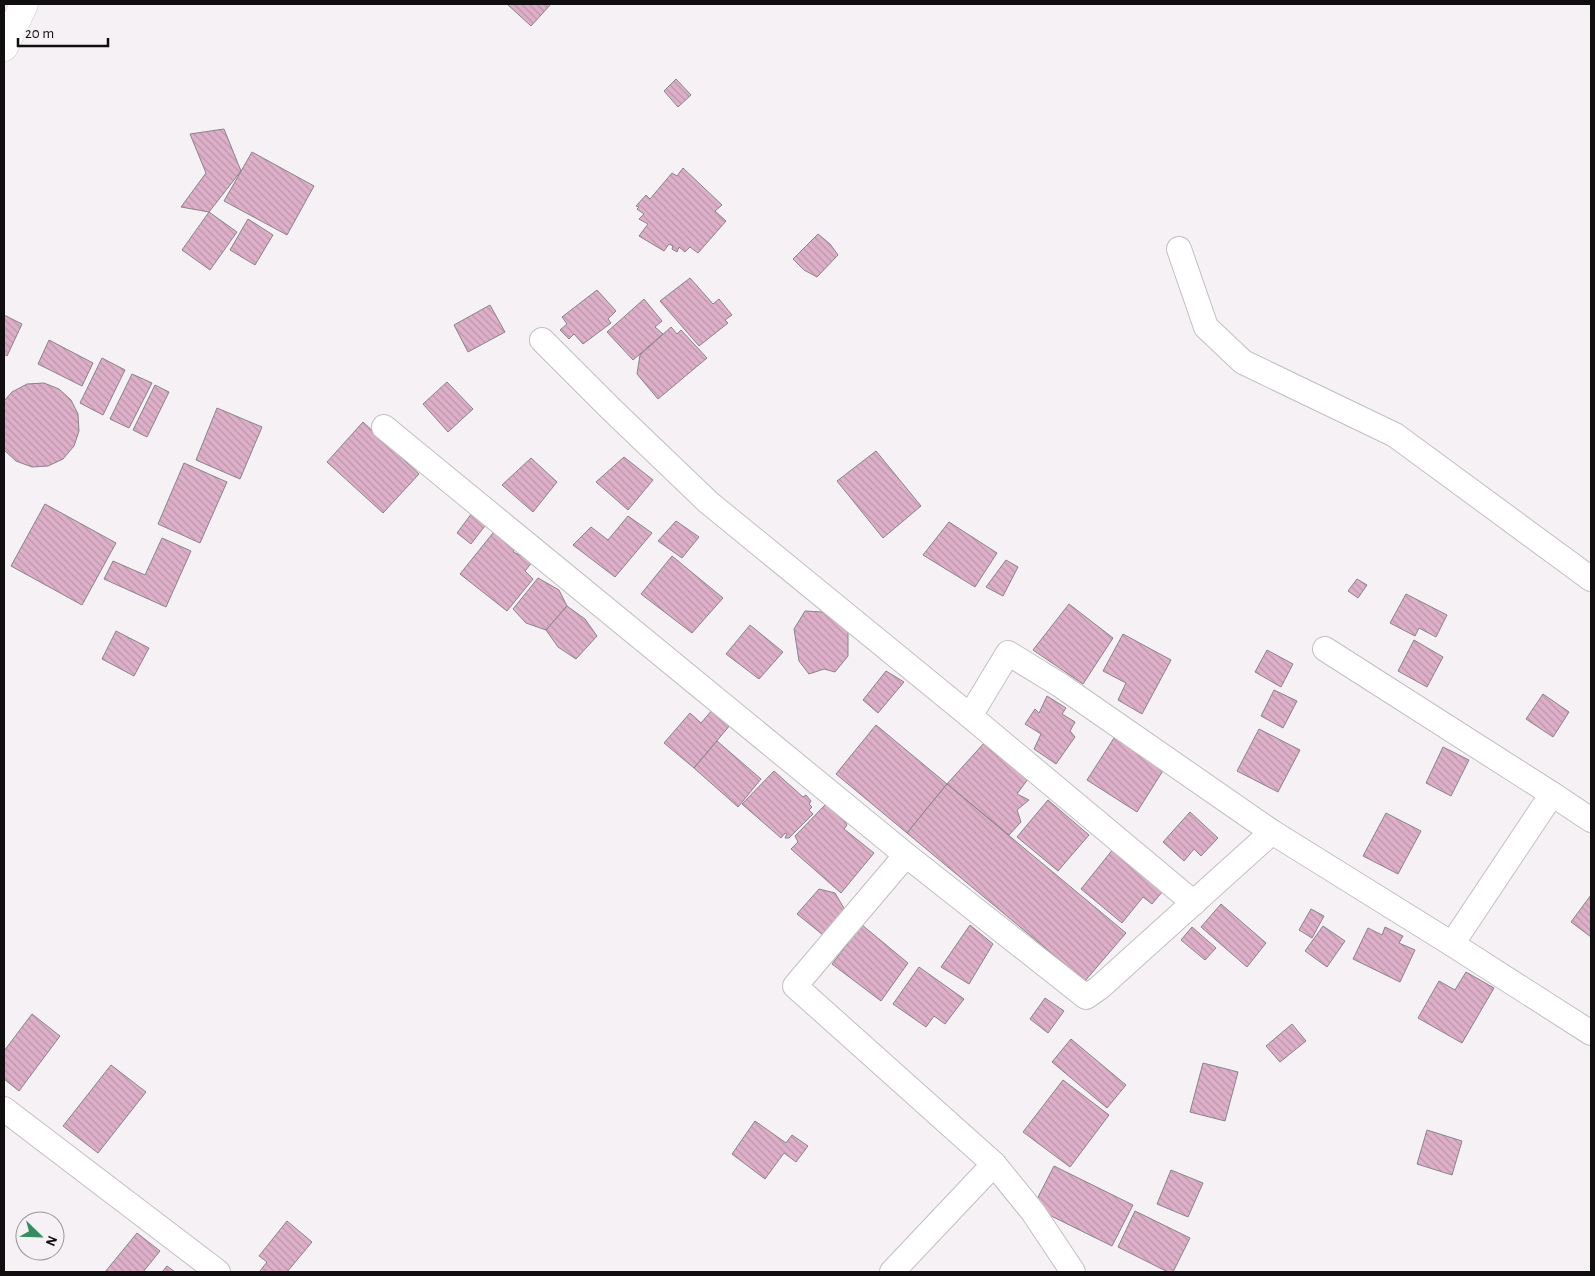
<svg xmlns="http://www.w3.org/2000/svg" width="1595" height="1276" viewBox="0 0 1595 1276" font-family="'Alegreya Sans',sans-serif">
<defs>
<pattern id="building-back-hatch" width="6" height="6" patternUnits="userSpaceOnUse" patternTransform="scale(1.25)"><rect width="6" height="6" fill="#ddafc9"/><path d="M-1 5l2 2M0 0l6 6M5-1l2 2" fill="none" stroke="#bd95ab"/></pattern>
</defs>
<rect width="100%" height="100%" fill="#f6f1f4"/>
<g fill="url(#building-back-hatch)" stroke="#898487">
<polygon points="507,4 551,4 531,26"/>
<polygon points="676,79 691,95 678,107 664,91"/>
<polygon points="224,129 241,171 209,212 181,207 206,173 190,134"/>
<polygon points="252,152 314,186 287,235 224,201"/>
<polygon points="683,168 722,205 715,211 726,221 698,253 690,247 685,252 679,247 677,252 672,249 673,246 669,244 664,251 639,236 648,224 639,219 644,214 637,209 639,207 636,206 646,195 650,199 672,173 677,176"/>
<polygon points="209,212 237,232 210,270 182,250"/>
<polygon points="248,219 273,235 255,265 230,250"/>
<polygon points="818,234 830,244 838,255 817,277 804,270 793,259"/>
<polygon points="690,278 713,304 719,299 732,315 725,320 728,323 699,346 660,301"/>
<polygon points="597,290 616,311 608,319 611,323 583,344 574,334 569,339 560,330 567,324 562,317"/>
<polygon points="644,299 662,321 655,327 663,334 633,360 607,332"/>
<polygon points="490,305 505,332 468,352 454,325"/>
<polygon points="4,315 22,324 7,356 4,354"/>
<polygon points="671,327 677,334 681,330 707,358 658,399 637,374 640,355"/>
<polygon points="49,340 93,363 82,386 38,364"/>
<polygon points="102,358 125,370 103,415 80,403"/>
<polygon points="132,374 152,383 129,428 110,419"/>
<polygon points="447,382 473,409 448,432 423,404"/>
<polygon points="44,383 59,389 71,400 78,414 79,431 74,446 63,459 48,466 32,467 16,461 4,450 4,401 12,392 27,384"/>
<polygon points="155,385 169,392 147,437 133,430"/>
<polygon points="217,408 262,427 240,479 196,460"/>
<polygon points="363,422 419,474 383,513 327,462"/>
<polygon points="876,451 921,506 883,538 837,481"/>
<polygon points="624,457 653,480 628,510 596,482"/>
<polygon points="531,458 557,482 533,512 502,485"/>
<polygon points="184,463 227,482 200,543 158,524"/>
<polygon points="45,504 116,543 82,605 11,566"/>
<polygon points="472,513 488,522 471,544 457,533"/>
<polygon points="628,516 652,533 615,577 573,545 591,527 608,540"/>
<polygon points="676,521 699,537 682,558 658,541"/>
<polygon points="949,522 997,553 975,587 923,555"/>
<polygon points="493,533 507,538 519,546 513,552 533,561 525,571 533,579 507,611 460,574"/>
<polygon points="162,538 191,551 166,607 104,579 113,561 145,575"/>
<polygon points="672,556 723,598 692,633 641,594"/>
<polygon points="1006,560 1018,567 1003,596 986,587"/>
<polygon points="538,578 559,590 567,606 546,630 526,623 513,609"/>
<polygon points="1357,579 1367,585 1358,598 1348,591"/>
<polygon points="1406,594 1447,615 1436,637 1419,628 1415,636 1390,623"/>
<polygon points="1069,604 1113,638 1083,684 1033,650"/>
<polygon points="567,606 585,619 597,636 576,659 558,647 546,630"/>
<polygon points="805,611 840,613 848,632 848,656 835,672 824,669 809,674 799,661 794,629"/>
<polygon points="750,625 783,652 759,679 726,654"/>
<polygon points="116,631 149,648 134,676 102,659"/>
<polygon points="1123,634 1171,660 1142,714 1118,700 1126,683 1103,671"/>
<polygon points="1414,640 1443,657 1427,687 1398,671"/>
<polygon points="1267,650 1293,664 1281,687 1255,672"/>
<polygon points="886,671 904,682 878,713 863,700"/>
<polygon points="1274,690 1297,701 1283,728 1261,716"/>
<polygon points="1543,694 1569,712 1553,737 1526,719"/>
<polygon points="1047,696 1066,708 1062,714 1075,722 1070,731 1075,737 1056,764 1034,749 1041,734 1025,724 1035,709 1039,713"/>
<polygon points="713,709 731,724 694,768 664,743 690,713 701,723"/>
<polygon points="876,725 947,784 907,833 836,774"/>
<polygon points="1259,729 1300,750 1278,792 1237,771"/>
<polygon points="1114,738 1164,769 1137,812 1087,780"/>
<polygon points="717,741 761,779 738,807 694,768"/>
<polygon points="985,742 1028,779 1017,794 1029,800 1017,810 1021,822 1009,835 947,784"/>
<polygon points="1443,747 1469,760 1451,796 1426,783"/>
<polygon points="774,771 803,797 806,795 811,801 809,804 812,807 809,810 813,814 789,838 785,838 787,834 785,833 781,838 742,804"/>
<polygon points="947,784 1126,933 1085,981 907,833"/>
<polygon points="1048,800 1089,835 1058,871 1017,837"/>
<polygon points="825,805 840,814 847,825 844,829 874,853 841,893 791,849 798,842 795,836"/>
<polygon points="1190,812 1218,838 1201,856 1194,849 1184,861 1163,842"/>
<polygon points="1386,813 1421,831 1398,874 1363,856"/>
<polygon points="1118,843 1168,885 1152,904 1143,897 1122,923 1081,889"/>
<polygon points="819,889 835,893 845,910 823,935 797,914"/>
<polygon points="1591,895 1591,937 1571,922"/>
<polygon points="1221,904 1266,943 1247,967 1201,927"/>
<polygon points="1311,909 1324,916 1312,938 1299,930"/>
<polygon points="862,925 908,963 881,1001 832,964"/>
<polygon points="970,925 993,944 969,984 941,967"/>
<polygon points="1323,926 1345,941 1327,967 1305,951"/>
<polygon points="1192,927 1216,948 1205,960 1181,940"/>
<polygon points="1385,927 1403,936 1399,943 1415,950 1400,982 1353,959 1368,928 1382,935"/>
<polygon points="919,967 964,999 945,1024 934,1016 926,1027 893,1004"/>
<polygon points="1466,972 1494,988 1462,1043 1418,1018 1439,981 1455,990"/>
<polygon points="1045,998 1064,1011 1048,1033 1030,1019"/>
<polygon points="32,1014 60,1036 19,1091 4,1079 4,1051"/>
<polygon points="1292,1024 1306,1041 1280,1062 1266,1046"/>
<polygon points="1071,1039 1126,1085 1107,1108 1052,1062"/>
<polygon points="1203,1063 1238,1072 1225,1121 1190,1112"/>
<polygon points="111,1065 146,1092 98,1153 63,1126"/>
<polygon points="1063,1080 1109,1115 1070,1167 1023,1132"/>
<polygon points="755,1121 786,1143 792,1135 808,1146 796,1162 784,1153 765,1179 732,1154"/>
<polygon points="1427,1130 1462,1141 1452,1175 1417,1164"/>
<polygon points="1054,1166 1133,1205 1112,1246 1033,1207"/>
<polygon points="1171,1170 1203,1183 1188,1217 1157,1204"/>
<polygon points="1135,1211 1190,1238 1173,1272 1168,1272 1118,1247"/>
<polygon points="287,1221 312,1242 287,1272 261,1272 260,1271 267,1262 259,1256"/>
<polygon points="137,1233 160,1251 143,1272 105,1272"/>
<polygon points="167,1266 175,1272 162,1272"/>
</g>
<g fill="none" stroke-linecap="round" stroke-linejoin="round">
<g stroke="#c3bec1" stroke-width="26">
<g id="minor">
<polyline points="1179,249 1206,327 1243,362 1395,435 1591,579"/>
<polyline points="542,340 611,409 708,502 970,716 1008,653 1060,685 1272,832"/>
<polyline points="384,427 906,855 1086,997 1099,988 1272,832 1452,944 1591,1033"/>
<polyline points="1325,649 1552,794 1452,944"/>
<polyline points="970,716 1194,903"/>
<polyline points="1552,794 1591,820"/>
<polyline points="906,855 795,986 994,1164 1033,1212 1073,1272"/>
<polyline points="4,1109 218,1272"/>
<polyline points="892,1272 994,1164"/>
</g>
</g>
<g stroke="#c3bec1" stroke-width="29">
<polyline id="tertiary" points="4,47 24,4"/>
</g>
<use href="#minor" stroke="#fff" stroke-width="24"/>
<use href="#tertiary" stroke="#fff" stroke-width="28"/>
</g>
<rect width="1595" height="1276" fill="none" stroke="#100e0f" stroke-width="10"/>
<g transform="translate(40 1236) rotate(113)"><circle r="24" fill="#f6f1f4" stroke="#9a9698"/>
<path d="M0-4L9 19L0 12L-9 19Z" fill="#358c60"/>
<text y="-8" font-size="14" font-weight="bold" text-anchor="middle" fill="#100e0f">N</text>
</g>
<path d="M18 38v8h90v-8" fill="none" stroke="#100e0f" stroke-width="2.5"/>
<text x="25" y="38" font-size="15" fill="#100e0f" stroke="#f6f1f4" stroke-width="4" paint-order="stroke">20 m</text>
</svg>
